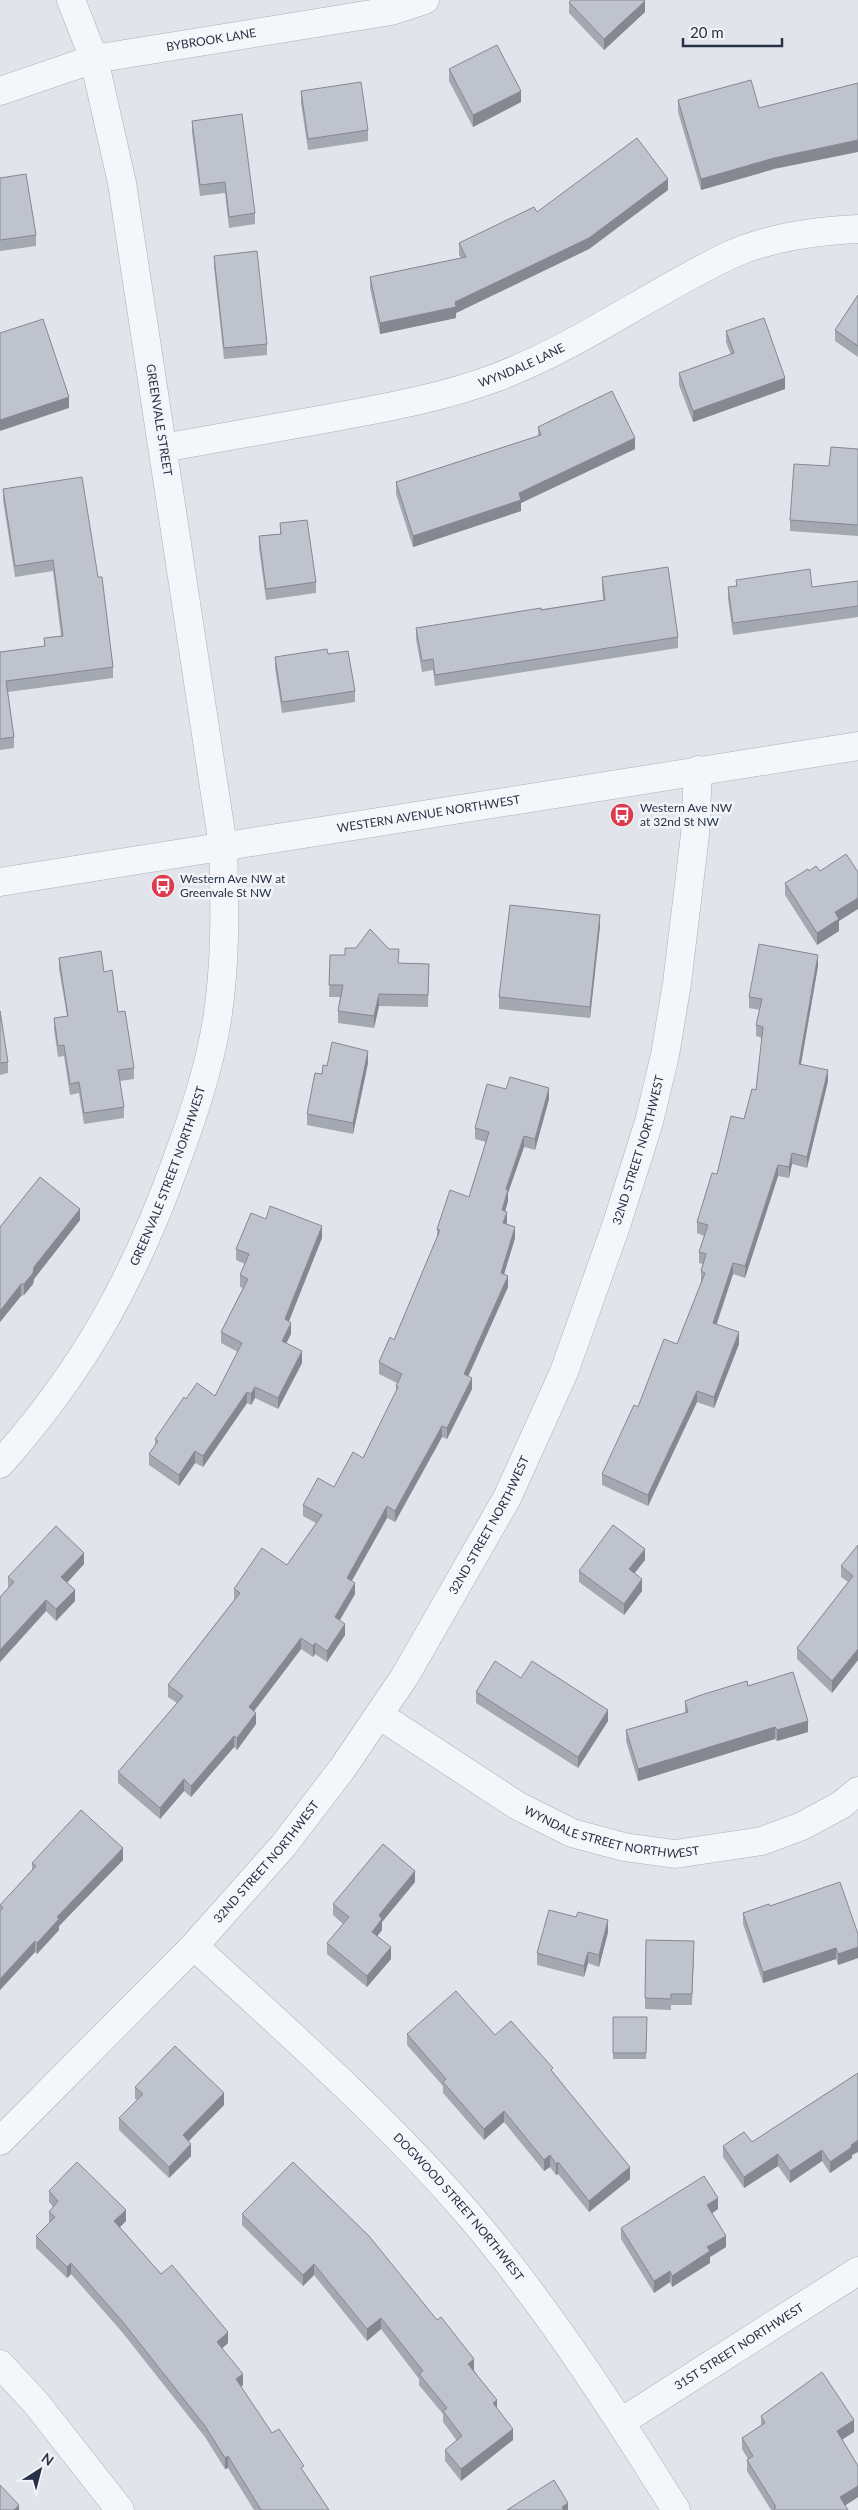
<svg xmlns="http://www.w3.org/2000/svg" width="858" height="2510" viewBox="0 0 858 2510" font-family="Lato,sans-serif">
<rect width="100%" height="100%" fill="#e1e5eb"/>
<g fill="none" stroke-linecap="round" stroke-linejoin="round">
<g stroke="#aaafb9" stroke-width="29">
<g id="minor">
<path id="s1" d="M 0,91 L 94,59 L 391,11 L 425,0"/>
<path id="s2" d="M 163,448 C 215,439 267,429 319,420 C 379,409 439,399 495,378 C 578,347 650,293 730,255 C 770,237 814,231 858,229"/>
<path id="s3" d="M 0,1464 C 83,1371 134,1279 176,1162 C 193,1116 209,1069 217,1020 C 226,963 225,904 223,846 L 122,183 L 94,59 L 71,0"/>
<path id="s4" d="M 379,1715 L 518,1806 L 572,1833 L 624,1847 L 675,1854 L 762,1841 L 802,1826 L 841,1805 L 858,1791"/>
<path id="s5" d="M 194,1946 C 289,2033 386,2118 470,2216 C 547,2307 613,2409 676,2510"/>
<path id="s6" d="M 0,2141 L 194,1946 L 283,1846 L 342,1769 L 405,1676 L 507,1498 L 564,1372 L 617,1223 L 649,1122 L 665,1055 L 677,983 L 695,835 L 698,770"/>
<path id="s7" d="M 621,2422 L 858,2271"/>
</g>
</g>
<g stroke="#aaafb9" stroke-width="29">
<g id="tertiary">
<path id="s8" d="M 0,882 L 858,746"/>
<polyline points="0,2364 36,2403 120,2510"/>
</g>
</g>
<use href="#minor" stroke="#f4f6f9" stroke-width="28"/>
<use href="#tertiary" stroke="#f4f6f9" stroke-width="28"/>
</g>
<g fill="#a3a8b1">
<polygon points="569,2 645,12 604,50 569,13"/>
<polygon points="449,69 521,102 473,127 449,81"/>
<polygon points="301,91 368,130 368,141 308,150 301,103"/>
<polygon points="678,100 774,169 701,190 678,112"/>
<polygon points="192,121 255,213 255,224 229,228 225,193 200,196 192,132"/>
<polygon points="0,178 36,235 36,246 0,251"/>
<polygon points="668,190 589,249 456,313 456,318 380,334 370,288 370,277 461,258 459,255 459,243 537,212"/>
<polygon points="214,256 267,344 267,355 224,359 214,267"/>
<polygon points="858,295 858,357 835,341 835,330"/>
<polygon points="726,331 785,389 693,422 679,385 679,373 731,355 726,342"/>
<polygon points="538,427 635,449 521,503 521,511 413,547 396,494 396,482 538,436"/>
<polygon points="858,449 858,536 790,531 790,520 829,466"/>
<polygon points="3,489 98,577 113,667 113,678 8,692 14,737 14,748 0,750 0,652 44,646 44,638 61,636 53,571 15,577 3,500"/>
<polygon points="280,523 316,582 316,593 266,600 259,548 259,536 280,534"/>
<polygon points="602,577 678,637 678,648 435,686 433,670 422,672 416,639 416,628 603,600 602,588"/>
<polygon points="736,580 812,587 858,581 858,617 733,635 728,599 728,587 736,586"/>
<polygon points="275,657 355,691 355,702 282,713 275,668"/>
<polygon points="785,883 839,921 839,931 817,945 785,895"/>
<polygon points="600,926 590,1018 499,1009 499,997"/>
<polygon points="330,955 399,963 429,964 428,1007 379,1006 374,1028 338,1023 338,1011 340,997 329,997"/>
<polygon points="59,958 104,972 118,1012 134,1068 134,1079 120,1081 124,1107 124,1118 84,1124 79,1093 70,1095 64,1056 58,1057 54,1029 54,1018 67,1016 59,969"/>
<polygon points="818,966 801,1064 828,1081 807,1168 792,1164 789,1178 778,1176 745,1278 733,1274 717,1324 739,1344 714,1408 697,1402 648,1506 602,1485 602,1474 638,1407 677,1344 701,1283 701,1271 703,1264 699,1263 699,1252 704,1236 697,1233 697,1222 717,1174 744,1119 756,1090 762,1038 756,1036 756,1025 760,1010 749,1008 749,997"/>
<polygon points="0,1011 8,1062 8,1073 0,1075"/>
<polygon points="368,1063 353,1134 307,1125 307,1114 322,1074 327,1066"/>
<polygon points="506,1089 549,1099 535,1150 524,1147 508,1193 508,1201 505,1212 507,1224 515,1238 504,1274 508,1287 468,1376 472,1389 447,1439 442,1437 395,1522 387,1518 352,1581 355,1594 340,1620 345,1635 327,1662 315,1654 313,1657 301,1649 254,1711 256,1724 237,1750 234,1747 191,1797 184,1791 160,1819 118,1783 118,1772 177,1703 168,1697 168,1685 234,1600 234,1589 287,1565 316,1523 303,1516 303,1505 334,1487 363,1458 396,1392 396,1386 397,1383 379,1374 379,1362 394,1340 437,1238 437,1229 469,1197 486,1142 475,1139 475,1128"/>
<polygon points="80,1220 34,1279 33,1284 24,1295 21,1296 0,1322 0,1227"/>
<polygon points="322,1238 289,1321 291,1334 286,1343 302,1363 278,1409 255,1398 251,1405 247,1403 203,1467 195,1463 179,1486 149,1465 149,1454 155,1445 155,1439 186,1399 215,1396 238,1352 221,1343 221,1332 243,1288 240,1287 240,1275 245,1264 236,1260 236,1249"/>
<polygon points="858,1545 858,1660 832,1693 797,1659 797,1648 848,1582 841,1577 841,1566"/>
<polygon points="645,1560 634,1574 642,1591 624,1615 579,1582 579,1571"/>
<polygon points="84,1564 67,1583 75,1601 56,1621 46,1611 0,1662 0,1597 8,1588 8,1577"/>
<polygon points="521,1678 608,1721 578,1768 476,1703 476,1692"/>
<polygon points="748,1686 808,1732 777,1741 775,1739 638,1781 626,1741 626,1730 685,1713 685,1701"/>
<polygon points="123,1860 59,1926 59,1930 37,1954 35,1952 0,1990 0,1905 32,1870 32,1863"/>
<polygon points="415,1882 382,1922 382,1930 377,1936 391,1959 367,1987 327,1954 327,1943 343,1924 333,1915 333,1904"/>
<polygon points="770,1906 858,1934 858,1958 838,1965 836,1959 763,1983 743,1924 743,1913"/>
<polygon points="608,1932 599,1967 588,1963 584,1977 537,1965 537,1953"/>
<polygon points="694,1952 692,2005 671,2005 671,2010 645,2009 645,1998"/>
<polygon points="613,2017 647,2017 646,2059 613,2059"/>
<polygon points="407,2034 495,2035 553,2072 630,2179 589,2212 558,2174 556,2175 550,2167 544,2171 504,2122 484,2140 443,2093 443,2086 407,2045"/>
<polygon points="858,2073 852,2158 830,2173 822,2161 790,2183 778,2166 744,2188 723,2157 723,2146 752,2142"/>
<polygon points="135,2087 224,2105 188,2141 191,2156 169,2178 119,2130 119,2118 137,2100 135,2099"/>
<polygon points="49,2191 126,2221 120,2227 161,2274 228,2343 222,2348 243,2385 241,2387 272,2433 304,2472 329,2510 254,2510 228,2468 225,2469 205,2437 122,2332 71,2274 67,2278 36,2248 36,2236 49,2223 49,2212 53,2207 49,2202"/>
<polygon points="718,2209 712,2213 726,2247 710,2257 710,2263 672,2287 670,2282 654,2293 621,2239 621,2228"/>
<polygon points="242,2214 474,2370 497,2409 513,2440 461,2481 445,2461 445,2450 457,2441 443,2422 443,2414 419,2385 419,2379 381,2329 367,2341 314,2275 303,2286 242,2225"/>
<polygon points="761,2416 854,2432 842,2439 858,2466 858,2497 845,2505 848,2510 771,2510 747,2471 747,2460 748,2459 742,2449 742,2438 761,2425"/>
</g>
<g fill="#858890">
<polygon points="645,1 645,12 604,50 604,39"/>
<polygon points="521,91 521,102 473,127 473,115"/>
<polygon points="858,140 858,152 774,169 701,190 701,179 774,158"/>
<polygon points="668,179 668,190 589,249 456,313 456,318 380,334 380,323"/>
<polygon points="785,378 785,389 693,422 693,411"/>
<polygon points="69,397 69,408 0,431 0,420"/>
<polygon points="635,438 635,449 521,503 521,511 413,547 413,536 519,493"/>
<polygon points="858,898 858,909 839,921 839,931 817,945 817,933 835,912"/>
<polygon points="600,915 600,926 590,1018 590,1007"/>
<polygon points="818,955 818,966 799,1075 799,1064"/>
<polygon points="379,994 379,1006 374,1028 374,1016"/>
<polygon points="368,1051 368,1063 353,1134 353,1123"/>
<polygon points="828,1070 828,1081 807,1168 807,1157"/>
<polygon points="549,1088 549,1099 535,1150 535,1139"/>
<polygon points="524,1136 524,1147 508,1193 508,1201 502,1221 502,1210 506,1189"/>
<polygon points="792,1153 792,1164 789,1178 789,1167"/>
<polygon points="778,1165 778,1176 745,1278 745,1266"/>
<polygon points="80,1209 80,1220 34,1279 33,1284 24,1295 24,1284 34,1267"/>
<polygon points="507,1212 507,1224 503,1223"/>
<polygon points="322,1226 322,1238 285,1331 285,1319"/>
<polygon points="515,1227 515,1238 501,1284 501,1273"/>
<polygon points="733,1263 733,1274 713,1334 713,1323"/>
<polygon points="508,1276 508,1287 464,1386 464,1374"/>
<polygon points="21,1284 21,1296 0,1322 0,1311"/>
<polygon points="291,1323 291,1334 282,1352 282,1341"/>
<polygon points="739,1332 739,1344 714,1408 714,1397"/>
<polygon points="302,1351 302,1363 278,1409 278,1398"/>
<polygon points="472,1378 472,1389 447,1439 447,1428"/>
<polygon points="255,1387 255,1398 251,1405 251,1394"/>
<polygon points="697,1391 697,1402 648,1506 648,1495"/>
<polygon points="247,1392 247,1403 203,1467 203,1456"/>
<polygon points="442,1426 442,1437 395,1522 395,1511"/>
<polygon points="195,1451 195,1463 179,1486 179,1475"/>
<polygon points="387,1506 387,1518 347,1589 347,1578"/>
<polygon points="645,1549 645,1560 629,1580 629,1569"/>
<polygon points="84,1553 84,1564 61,1589 61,1577"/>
<polygon points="642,1579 642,1591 624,1615 624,1604"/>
<polygon points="355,1583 355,1594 335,1628 335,1617"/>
<polygon points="75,1590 75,1601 56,1621 56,1609"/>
<polygon points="46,1600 46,1611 0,1662 0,1650"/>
<polygon points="345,1624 345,1635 327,1662 327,1651"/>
<polygon points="301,1638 301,1649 249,1718 249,1707"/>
<polygon points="315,1643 315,1654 313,1657 313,1646"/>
<polygon points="858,1649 858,1660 832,1693 832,1681"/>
<polygon points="608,1710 608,1721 578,1768 578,1757"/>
<polygon points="256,1713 256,1724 237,1750 237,1738"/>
<polygon points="808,1721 808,1732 777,1741 777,1730"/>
<polygon points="775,1727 775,1739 638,1781 638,1769"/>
<polygon points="234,1736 234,1747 191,1797 191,1786"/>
<polygon points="184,1779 184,1791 160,1819 160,1808"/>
<polygon points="123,1848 123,1860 59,1926 59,1930 37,1954 37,1943 57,1917"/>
<polygon points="415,1871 415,1882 382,1922 382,1930 372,1943 372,1932 379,1915"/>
<polygon points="608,1920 608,1932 599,1967 599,1955"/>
<polygon points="35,1941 35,1952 0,1990 0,1979"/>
<polygon points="391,1947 391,1959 367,1987 367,1976"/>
<polygon points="858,1947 858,1958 838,1965 838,1954"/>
<polygon points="836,1948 836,1959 763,1983 763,1972"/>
<polygon points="588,1952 588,1963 584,1977 584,1966"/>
<polygon points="224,2093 224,2105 183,2147 183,2135"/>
<polygon points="504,2111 504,2122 484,2140 484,2129"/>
<polygon points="858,2140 858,2152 852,2155 852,2158 830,2173 830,2162 851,2145"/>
<polygon points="191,2144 191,2156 169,2178 169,2167"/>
<polygon points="822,2150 822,2161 790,2183 790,2171"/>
<polygon points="778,2154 778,2166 744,2188 744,2177"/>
<polygon points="550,2155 550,2167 544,2171 544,2160"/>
<polygon points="558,2162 558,2174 556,2175 556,2164"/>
<polygon points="630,2167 630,2179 589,2212 589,2201"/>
<polygon points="718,2198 718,2209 707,2217 707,2205"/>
<polygon points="126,2210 126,2221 114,2233 114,2221"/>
<polygon points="726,2236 726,2247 710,2257 710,2263 672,2287 672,2276 707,2247"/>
<polygon points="71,2263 71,2274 67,2278 67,2267"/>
<polygon points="314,2264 314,2275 303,2286 303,2275"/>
<polygon points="670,2271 670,2282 654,2293 654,2281"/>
<polygon points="381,2318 381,2329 367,2341 367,2329"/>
<polygon points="228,2332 228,2343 217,2353 217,2342"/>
<polygon points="474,2359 474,2370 468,2375 468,2364"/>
<polygon points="243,2374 243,2385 236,2390 236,2379"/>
<polygon points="497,2400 497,2412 493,2403"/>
<polygon points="854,2420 854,2432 837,2443 837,2431"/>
<polygon points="513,2429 513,2440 461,2481 461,2469"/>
<polygon points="228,2456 228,2468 225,2469 225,2458"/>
<polygon points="858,2486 858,2497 840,2509 840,2497"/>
<polygon points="568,2503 568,2510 562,2510 562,2507"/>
<polygon points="19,2505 19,2510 14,2510"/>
</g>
<g fill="#bec3ce" stroke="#858890">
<polygon points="571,0 644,0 645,1 604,39 569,2"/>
<polygon points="497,45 521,91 473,115 449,69"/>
<polygon points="751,80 759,108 858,83 858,140 774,158 701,179 678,100"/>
<polygon points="361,82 368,130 308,139 301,91"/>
<polygon points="242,114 255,213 229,217 225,182 200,185 192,121"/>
<polygon points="637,138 668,179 589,238 455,302 456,307 380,323 370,277 466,257 459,243 534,207 537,212"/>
<polygon points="26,174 36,235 0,240 0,178"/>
<polygon points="257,251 267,344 224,348 214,256"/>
<polygon points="858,295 858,346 835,330"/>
<polygon points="764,318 785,378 693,411 679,373 734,353 726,331"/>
<polygon points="43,319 69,397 0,420 0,333"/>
<polygon points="612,391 635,438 519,493 521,500 413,536 396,482 541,435 538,427"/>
<polygon points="831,447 858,449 858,525 790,520 794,464 829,466"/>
<polygon points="82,477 98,577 102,577 113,667 6,681 14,737 0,739 0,652 45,646 44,638 63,636 53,560 15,566 3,489"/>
<polygon points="307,520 316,582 266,589 259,536 281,534 280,523"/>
<polygon points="668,567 678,637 435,675 433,659 422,661 416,628 541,608 541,610 605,600 602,577"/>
<polygon points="810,569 812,587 858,581 858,606 733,623 728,587 737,586 736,580"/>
<polygon points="327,649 328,654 348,651 355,691 282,702 275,657"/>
<polygon points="846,854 858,872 858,898 835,912 839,919 817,933 785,883 808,869 809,871 816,866 820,871"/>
<polygon points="510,905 600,915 590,1007 499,997"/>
<polygon points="370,929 389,949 399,949 398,963 429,964 428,995 379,994 374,1016 338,1011 343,985 329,985 330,955 345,955 345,948 356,948"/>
<polygon points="759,944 818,955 799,1064 828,1070 807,1157 792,1153 789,1167 778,1165 745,1266 733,1263 713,1323 739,1332 714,1397 697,1391 648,1495 602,1474 634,1405 638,1407 664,1339 677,1344 705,1273 701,1271 706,1254 699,1252 708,1225 697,1222 712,1173 717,1174 731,1116 744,1119 752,1089 756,1090 763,1027 756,1025 762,999 749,997"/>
<polygon points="101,951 104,972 112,970 118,1012 125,1011 134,1068 118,1070 124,1107 84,1113 79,1082 70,1084 64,1045 58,1046 54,1018 68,1016 59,958"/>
<polygon points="0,1011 8,1062 0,1063"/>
<polygon points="332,1042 368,1051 353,1123 307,1114 315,1073 322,1074 323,1065 327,1066"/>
<polygon points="510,1077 549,1088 535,1139 524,1136 506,1189 508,1190 502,1210 507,1212 503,1223 515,1227 501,1273 508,1276 464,1374 472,1378 447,1428 442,1426 395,1511 387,1506 347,1578 355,1583 335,1617 345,1624 327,1651 315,1643 313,1646 301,1638 249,1707 256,1713 237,1738 234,1736 191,1786 184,1779 160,1808 118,1772 183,1696 168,1685 240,1593 234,1589 262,1548 287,1565 322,1515 303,1505 318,1478 334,1487 353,1452 363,1458 398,1387 396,1386 402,1374 379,1362 390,1337 394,1340 440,1230 437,1229 450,1190 469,1197 489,1132 475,1128 487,1084 506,1089"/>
<polygon points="40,1177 80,1209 34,1267 33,1273 24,1284 21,1284 0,1311 0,1227"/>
<polygon points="270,1206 322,1226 285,1319 291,1323 282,1341 302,1351 278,1398 255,1387 251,1394 247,1392 203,1456 195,1451 179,1475 149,1454 158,1441 155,1439 184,1397 186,1399 197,1383 215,1396 242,1343 221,1332 248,1279 240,1275 249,1254 236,1249 251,1213 266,1219"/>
<polygon points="613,1525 645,1549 629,1569 642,1579 624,1604 579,1571"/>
<polygon points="56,1526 84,1553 61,1577 75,1590 56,1609 46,1600 0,1650 0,1597 14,1582 8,1577"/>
<polygon points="858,1545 858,1649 832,1681 797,1648 853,1576 841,1566"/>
<polygon points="495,1661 521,1678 532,1661 608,1710 578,1757 476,1692"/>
<polygon points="793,1672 808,1721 777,1730 775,1727 638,1769 626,1730 688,1712 685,1701 701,1695 747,1681 748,1686"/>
<polygon points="81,1810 123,1848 57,1917 59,1919 37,1943 35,1941 0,1979 0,1911 3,1908 0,1905 36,1866 32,1863"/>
<polygon points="383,1844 415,1871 379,1915 382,1919 372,1932 391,1947 367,1976 327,1943 349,1917 333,1904"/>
<polygon points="840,1882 858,1934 858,1947 838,1954 836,1948 763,1972 743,1913 769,1904 770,1906"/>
<polygon points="549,1910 576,1917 578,1912 608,1920 599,1955 588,1952 584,1966 537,1953"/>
<polygon points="646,1940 694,1941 692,1994 671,1994 671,1999 645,1998"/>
<polygon points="456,1991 495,2035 511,2021 553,2068 551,2070 630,2167 589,2201 558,2162 556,2164 550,2155 544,2160 504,2111 484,2129 443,2082 446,2079 407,2034"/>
<polygon points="613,2017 647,2017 646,2053 613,2053"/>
<polygon points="175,2046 224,2093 183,2135 191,2144 169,2167 119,2118 143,2094 135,2087"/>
<polygon points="858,2073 858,2140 851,2145 852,2147 830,2162 822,2150 790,2171 778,2154 744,2177 723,2146 744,2132 752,2142"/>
<polygon points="77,2162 126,2210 114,2221 161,2274 172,2265 228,2332 217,2342 243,2374 236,2379 272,2433 279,2429 304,2466 301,2468 329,2510 261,2510 228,2456 225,2458 205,2426 122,2321 71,2263 67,2267 36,2236 55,2217 49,2212 58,2201 49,2191"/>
<polygon points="293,2162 369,2236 437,2320 441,2317 474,2359 468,2364 497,2400 493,2403 513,2429 461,2469 445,2450 462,2436 443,2411 447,2408 419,2374 423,2371 381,2318 367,2329 314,2264 303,2275 242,2214"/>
<polygon points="704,2176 718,2198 707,2205 726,2236 707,2247 710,2251 672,2276 670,2271 654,2281 621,2228"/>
<polygon points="822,2372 854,2420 837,2431 858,2466 858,2486 840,2497 848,2510 775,2510 774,2509 776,2507 747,2460 753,2456 742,2438 765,2423 761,2416"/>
<polygon points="554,2480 568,2503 562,2507 564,2510 507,2510"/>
<polygon points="0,2485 19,2505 14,2510 0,2510"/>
</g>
<defs>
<g id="bus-disc" transform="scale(1.25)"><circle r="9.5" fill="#db3b4c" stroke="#f1f4f8"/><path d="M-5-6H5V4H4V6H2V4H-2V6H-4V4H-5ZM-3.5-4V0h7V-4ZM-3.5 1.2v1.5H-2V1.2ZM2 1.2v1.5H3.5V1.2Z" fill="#fff"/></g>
</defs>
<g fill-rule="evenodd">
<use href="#bus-disc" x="622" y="815"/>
<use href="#bus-disc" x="163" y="886"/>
</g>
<g text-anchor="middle" stroke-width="5" stroke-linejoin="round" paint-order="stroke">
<g font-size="12" fill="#283145" stroke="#f1f4f8">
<text dy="4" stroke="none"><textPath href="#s1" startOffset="218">BYBROOK LANE</textPath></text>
<text dy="4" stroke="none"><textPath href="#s2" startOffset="369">WYNDALE LANE</textPath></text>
<text transform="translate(159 420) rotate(81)" y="4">GREENVALE STREET</text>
<text dy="4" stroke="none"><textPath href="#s8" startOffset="434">WESTERN AVENUE NORTHWEST</textPath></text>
<text dy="4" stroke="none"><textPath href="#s6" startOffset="1196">32ND STREET NORTHWEST</textPath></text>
<text dy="4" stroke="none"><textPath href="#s3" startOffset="336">GREENVALE STREET NORTHWEST</textPath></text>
<text dy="4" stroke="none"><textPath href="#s6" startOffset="791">32ND STREET NORTHWEST</textPath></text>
<text dy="4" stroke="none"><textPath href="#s4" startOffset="265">WYNDALE STREET NORTHWEST</textPath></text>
<text dy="4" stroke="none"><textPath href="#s6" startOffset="386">32ND STREET NORTHWEST</textPath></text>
<text dy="4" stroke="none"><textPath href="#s5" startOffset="372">DOGWOOD STREET NORTHWEST</textPath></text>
<text dy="4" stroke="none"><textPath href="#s7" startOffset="140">31ST STREET NORTHWEST</textPath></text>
</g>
<g font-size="12" fill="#283145" stroke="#f1f4f8" text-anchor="start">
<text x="640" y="812">Western Ave NW<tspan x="640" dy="14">at 32nd St NW</tspan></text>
<text x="180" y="883">Western Ave NW at<tspan x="180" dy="14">Greenvale St NW</tspan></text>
</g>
</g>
<g transform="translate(40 2470) rotate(36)" stroke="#f1f4f8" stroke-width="4" paint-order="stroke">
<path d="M0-4L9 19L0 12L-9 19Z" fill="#283145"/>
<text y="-8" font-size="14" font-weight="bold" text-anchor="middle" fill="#283145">N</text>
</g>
<path d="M683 38v8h99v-8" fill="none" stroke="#283145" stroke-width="2.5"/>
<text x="690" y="38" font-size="15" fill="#283145" stroke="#f1f4f8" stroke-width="4" paint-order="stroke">20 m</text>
</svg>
